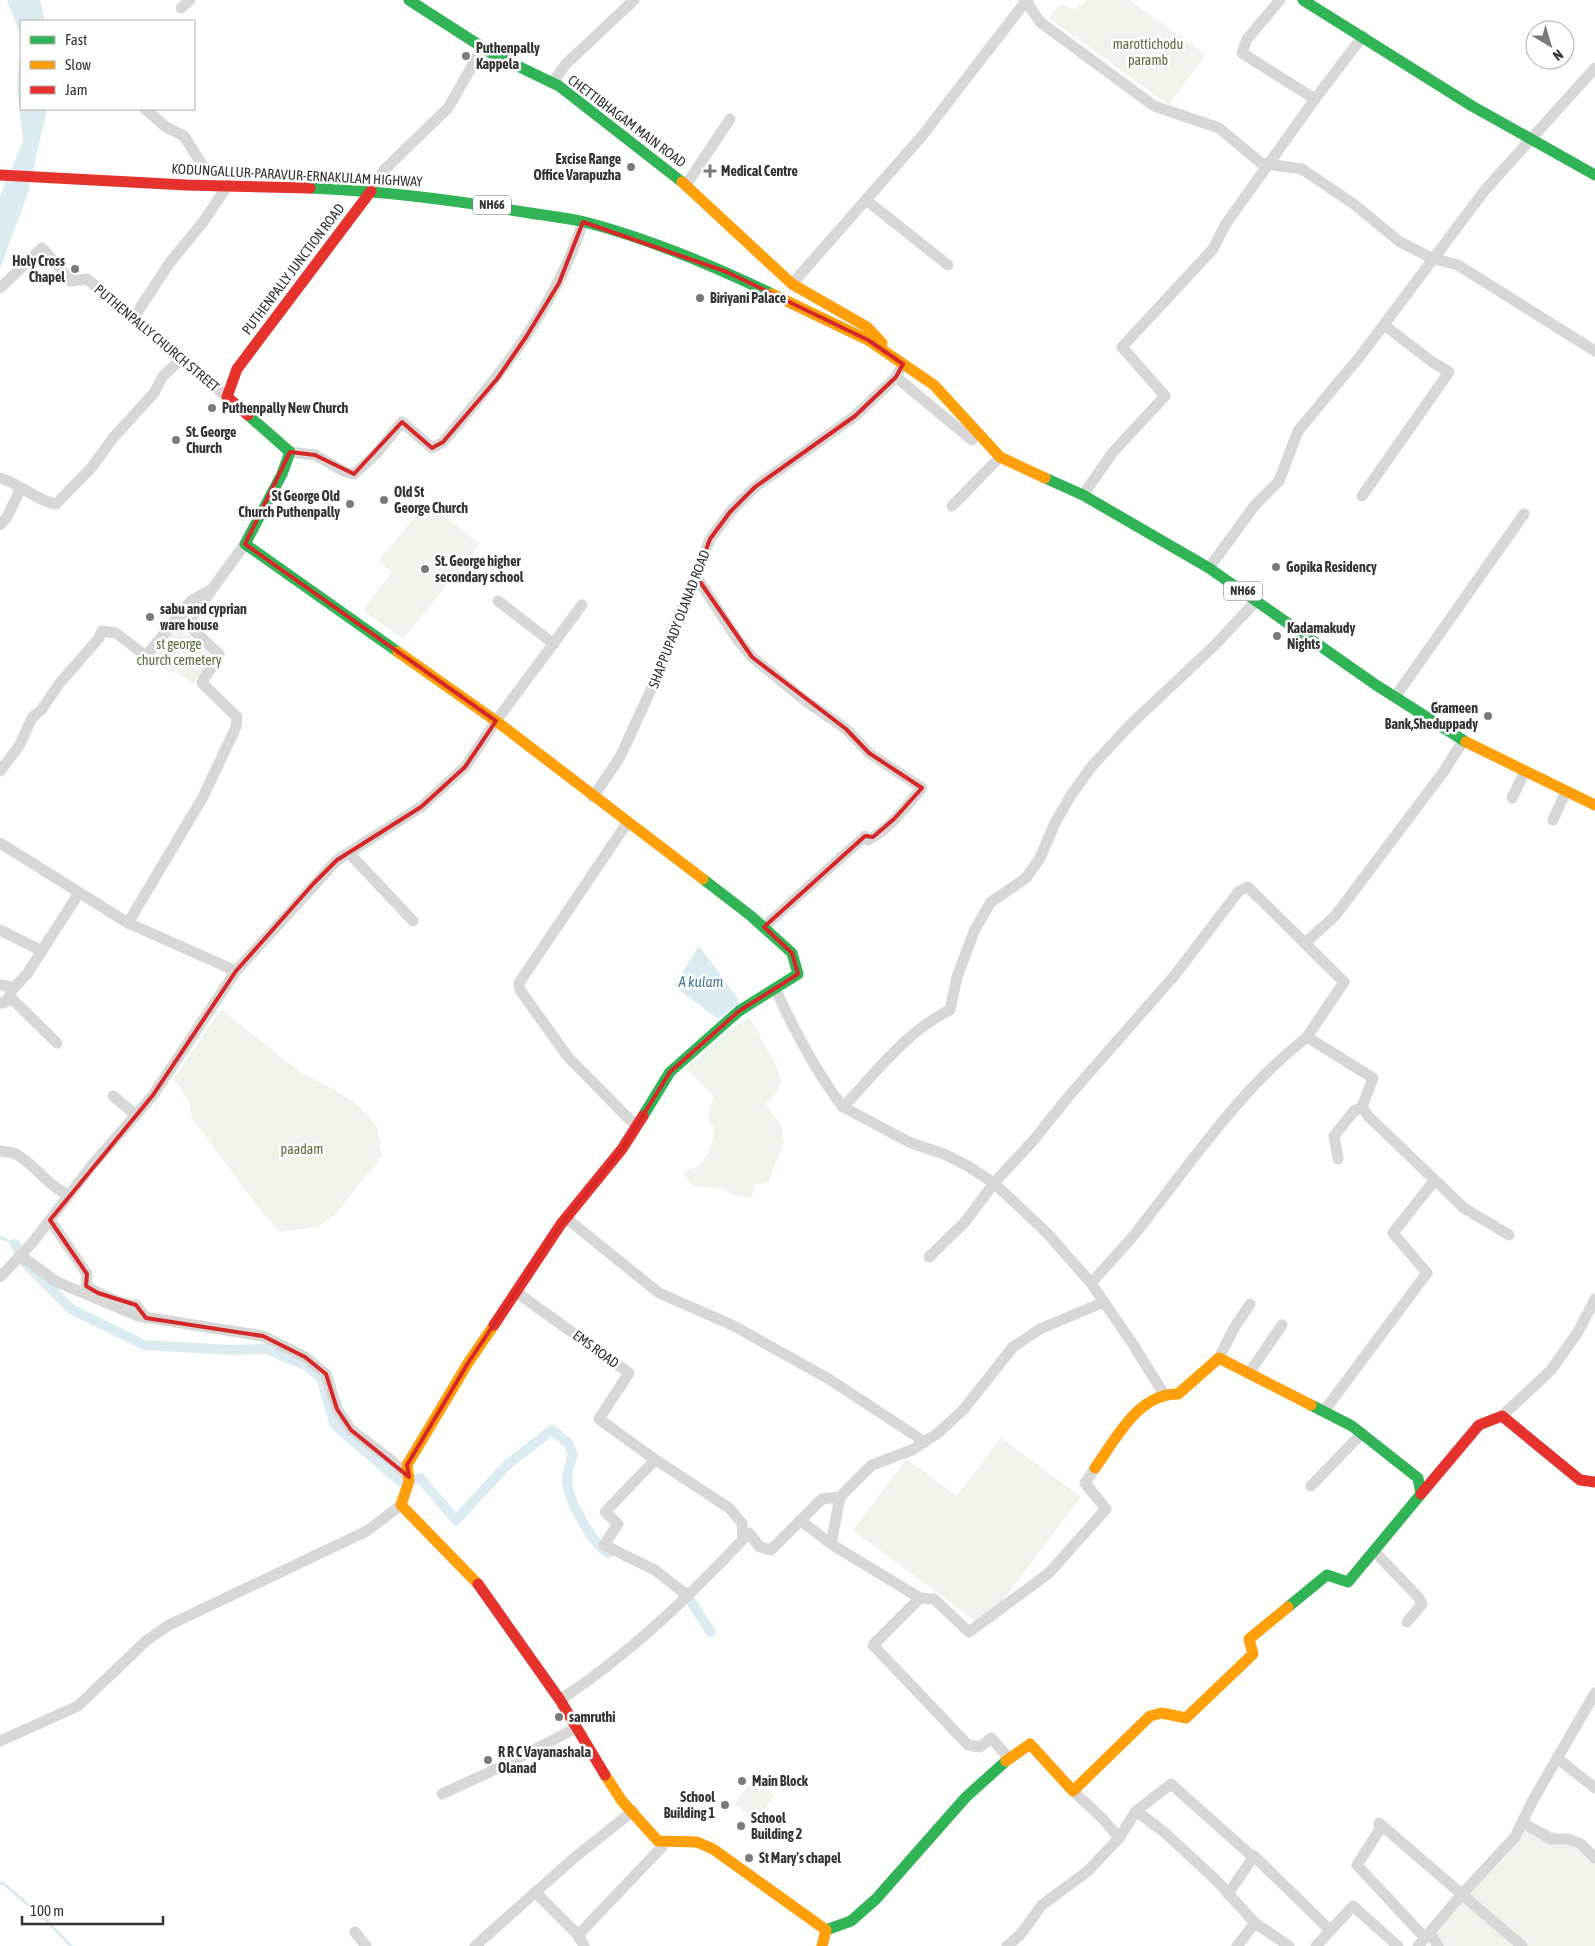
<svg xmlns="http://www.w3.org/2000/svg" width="1595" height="1946" viewBox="0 0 1595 1946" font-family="'Asap Condensed',sans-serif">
<rect width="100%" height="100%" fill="#fff"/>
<g fill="#f0f3ec">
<polygon points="1087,0 1130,0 1205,55 1169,105 1049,18 1059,5 1076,9"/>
<polygon points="427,503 480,544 403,639 363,610 392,572 379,560"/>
<polygon points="176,625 214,657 193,684 174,670 170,673 151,658"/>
<polygon points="221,1009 300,1072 340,1093 359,1106 377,1127 382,1156 337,1212 318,1227 280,1232 260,1210 192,1118 189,1102 174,1078"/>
<path d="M 750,1017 L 775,1064 L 782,1084 L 765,1105 L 781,1124 L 784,1143 L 768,1183 L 755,1185 L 752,1197 L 737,1197 L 720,1188 L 692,1186 L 682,1172 C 703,1170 713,1148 714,1128 L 708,1120 L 713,1096 L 686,1069 L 727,1032 Z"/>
<polygon points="1001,1438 1081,1497 983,1627 853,1530 906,1459 957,1496"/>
<polygon points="754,1779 775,1796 755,1820 735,1803"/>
<polygon points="1528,1822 1591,1846 1595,1851 1595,1946 1441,1946 1434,1934"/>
</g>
<g fill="#dcebf1">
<polygon points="7,0 40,0 45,21 21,21 21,109 47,109 28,193 0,269 0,196 23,141 17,87 21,37"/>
<polygon points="699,946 739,1000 737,1001 740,1004 718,1019 674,986"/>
</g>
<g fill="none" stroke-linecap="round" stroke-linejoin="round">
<g stroke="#dcebf1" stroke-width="3">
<polyline points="0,1237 15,1244"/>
<polyline points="0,1884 3,1883 46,1920 71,1946"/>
</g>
<g stroke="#dcebf1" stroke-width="10">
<polyline points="15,1244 25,1263 71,1309 144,1345 233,1350 266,1349 307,1366 321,1378 335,1425 400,1481 404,1481"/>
<path d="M 415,1479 L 420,1478 L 456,1520 L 508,1464 L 552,1430 L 568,1443 L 573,1454 C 571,1461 568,1469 567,1477 C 565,1496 592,1543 608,1553"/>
<polyline points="684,1591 711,1632"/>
</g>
<g stroke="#d7d7d7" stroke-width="11">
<polyline points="1028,0 1026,1 1040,22 1154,106 1219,128 1261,163 1302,169 1355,205 1400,242 1432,258 1458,265 1595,351"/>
<polyline points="1280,0 1247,39 1242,53 1315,99"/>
<polyline points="181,8 190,0"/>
<polyline points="552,83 566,64 634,0"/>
<polyline points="145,109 166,127 184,136 204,168"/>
<polyline points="686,185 730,119"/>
<polyline points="371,191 384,170 448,108 483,47"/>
<polyline points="866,200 948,265"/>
<polyline points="792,284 922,136 1026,1 1024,0"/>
<polyline points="0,288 42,248 71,281 87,279 227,397"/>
<polyline points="134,317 171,261 203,222 228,185"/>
<polyline points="896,377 972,440"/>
<path d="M 290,452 L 315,455 L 345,472 L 354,474 L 376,454 L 402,422 L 432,448 L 443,442 C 500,375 556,307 583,222"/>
<path d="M 0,478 C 20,483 36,501 56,504 L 92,467 L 113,438 L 154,393 L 163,376 L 182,358"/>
<polyline points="1083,495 1113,452 1165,396 1122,347 1213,249 1225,225 1315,99 1363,36"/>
<polyline points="1362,496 1449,372 1431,361 1384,325"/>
<polyline points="952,506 1000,457"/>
<polyline points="0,525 7,517 21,488"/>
<polyline points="1209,568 1255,505 1279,481 1298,431 1361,355 1485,190 1595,68"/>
<path d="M 696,576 L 737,639 L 752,657 L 803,699 L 846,729 L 869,753 L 922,788 C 906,806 890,829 868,840 L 865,836 L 764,927"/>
<polyline points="498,601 554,644"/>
<polyline points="1395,697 1524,514"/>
<polyline points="0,771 19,746 32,718 42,709 59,684 99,638 102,631 116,633 146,656 191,601 208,591"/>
<polyline points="593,797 620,757 660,670 672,631 710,539 730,512 755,487 855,416 896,377 903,364"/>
<polyline points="1512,798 1525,771"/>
<polyline points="1553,820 1566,791"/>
<polyline points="627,823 519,983 520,990 568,1057 636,1126"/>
<polyline points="0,843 128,923 236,971"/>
<polyline points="349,853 413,921"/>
<path d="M 128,923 L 203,797 L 236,727 L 237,717 L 202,683 C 206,672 216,666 219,654 L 191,628 L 189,621 L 245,544"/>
<polyline points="0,930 42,951"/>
<polyline points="1305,943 1335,916 1444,771 1463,741"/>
<polyline points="0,985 8,986 11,994 6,1002 0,1003"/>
<path d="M 775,988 C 794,1030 815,1071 843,1107 C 876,1073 906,1031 950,1010 L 957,977 L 975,929 L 991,902 L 1026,878 L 1040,858 L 1054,825 L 1071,795 L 1092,766 L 1131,724 L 1215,645 L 1257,600"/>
<polyline points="11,991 27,974 79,893"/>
<polyline points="10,997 57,1043"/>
<polyline points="113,1096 136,1115 153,1095 236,971 337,860 421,807 465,767 496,721 582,605"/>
<polyline points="843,1107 911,1143 944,1154 966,1165 994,1183 1047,1233 1091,1283"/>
<polyline points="1362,1107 1368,1116 1464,1208 1509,1235"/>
<path d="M 0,1151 C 5,1152 11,1152 16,1154 C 36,1165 47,1186 69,1195"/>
<polyline points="566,1218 659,1293 732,1325 829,1379 925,1442"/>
<path d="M 50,1220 L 87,1274 L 86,1286 C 100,1294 120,1305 136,1305 L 146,1318"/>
<polyline points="21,1256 57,1282 138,1316 263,1336 305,1357 326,1374 337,1409 351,1430 391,1460 409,1477"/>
<polyline points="929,1257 965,1222 994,1183 1032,1142 1069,1096 1174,976 1239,891 1248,887 1344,982 1307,1037 1373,1078 1362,1107 1354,1111 1334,1136 1338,1159"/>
<polyline points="0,1277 32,1243 93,1164 136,1115"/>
<polyline points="516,1292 629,1373 599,1419 650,1456 729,1508 742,1523 743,1539"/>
<polyline points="1219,1358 1234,1328 1250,1304"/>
<polyline points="1249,1373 1282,1325"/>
<path d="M 1164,1394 L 1132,1343 L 1091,1283 C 1105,1267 1120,1252 1134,1235 C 1189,1166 1237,1092 1307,1037"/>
<polyline points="1324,1411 1427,1273 1393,1233 1434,1181"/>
<polyline points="1502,1416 1551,1370 1578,1332 1595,1299"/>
<polyline points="655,1460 605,1512 618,1524 604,1545 655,1570 688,1596"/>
<polyline points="1311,1486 1362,1433"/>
<polyline points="840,1497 831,1544 920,1598 873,1645 968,1745 980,1747 991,1738 1009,1758"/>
<polyline points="800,1520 831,1544"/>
<polyline points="1375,1552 1419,1598 1422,1604 1407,1622"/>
<polyline points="920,1598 934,1599 969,1632 1049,1573 1106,1509 1085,1483 1095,1468"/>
<path d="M 560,1700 C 631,1653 691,1595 749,1533 L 760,1547 L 771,1550 L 822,1499 L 840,1497 L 872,1465 L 912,1450 L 938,1433 L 964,1409 L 1013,1347 L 1040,1329 L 1104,1302"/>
<polyline points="0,1741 78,1706 147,1640 169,1625 367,1531 401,1505"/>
<polyline points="1557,1758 1595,1788"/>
<polyline points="1073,1791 1103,1819 1119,1838 1136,1811 1164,1832 1216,1880 1255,1923 1289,1946"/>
<polyline points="442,1794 509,1763 576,1728"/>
<polyline points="1136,1811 1171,1784 1253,1857"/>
<polyline points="1523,1823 1551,1839 1569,1839 1581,1844 1595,1858"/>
<polyline points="535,1892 578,1935 584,1946"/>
<polyline points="1228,1894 1254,1856 1330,1930"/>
<polyline points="355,1932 366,1946"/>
<polyline points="1430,1933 1438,1946"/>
<polyline points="578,1935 662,1847 658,1841"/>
<polyline points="1425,1938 1357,1865 1380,1829 1379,1823 1522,1946"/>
<polyline points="475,1946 574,1858 633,1811"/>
<polyline points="1007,1946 1020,1935 1042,1905 1088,1871 1119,1838"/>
<polyline points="1237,1946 1255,1923"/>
<polyline points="1316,1946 1353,1906 1398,1946"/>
<polyline points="1418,1946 1462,1894 1515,1837 1533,1800 1595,1693"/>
</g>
<g stroke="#30b455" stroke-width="11">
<polyline points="409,0 493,54 559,86 682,182"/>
<polyline points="1303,0 1472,106 1595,175"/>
<path d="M 310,188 C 380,191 448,199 517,211 C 540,215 563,217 585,222 C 650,239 712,265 772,294"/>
<polyline points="248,415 290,452 282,474 245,544 398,652"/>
<polyline points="1045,478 1083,495 1209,568 1376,685 1466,742"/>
<polyline points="643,1116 670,1072 739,1011 798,974 792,953 751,916 703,879"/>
<polyline points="1288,1607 1327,1575 1348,1582 1421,1494 1418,1478 1352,1426 1311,1405"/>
<polyline points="826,1930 851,1921 876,1899 966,1797 1006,1761"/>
</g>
<g stroke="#ff9f0a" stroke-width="11">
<polyline points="682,182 792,284 867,327 882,343"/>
<polyline points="772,294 868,340 934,385 1000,457 1045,478"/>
<polyline points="398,652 496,721 703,879"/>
<polyline points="1466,742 1595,805"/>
<path d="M 1095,1468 C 1116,1439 1137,1394 1178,1394 L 1219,1358 L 1311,1405"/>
<polyline points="478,1584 401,1505 409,1481 407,1465 468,1363 494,1325"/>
<polyline points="1006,1761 1030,1744 1073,1791 1150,1716 1162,1713 1186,1718 1253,1654 1249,1639 1288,1607"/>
<polyline points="605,1775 622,1801 658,1841 697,1842 713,1849 826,1930 822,1946"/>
</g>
<g stroke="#e5322d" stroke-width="11">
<polyline points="0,175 186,185 310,188"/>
<polyline points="248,415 227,397 237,369 371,191"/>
<polyline points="494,1325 561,1224 622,1149 643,1116"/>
<polyline points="1421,1494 1479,1425 1502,1416 1580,1480 1595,1482"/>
<polyline points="478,1584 560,1700 605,1775"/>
</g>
</g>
<path fill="none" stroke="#d62828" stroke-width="4" stroke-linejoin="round" d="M 583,222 L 727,272 L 868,340 L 903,364 L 896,377 L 855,416 L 755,487 L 730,512 L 710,539 L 696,576 L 752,657 L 846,729 L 869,753 L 922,788 L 894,819 L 873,837 L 865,836 L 764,927 L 792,953 L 798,974 L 739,1011 L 670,1072 L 622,1149 L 561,1224 L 468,1363 L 407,1465 L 409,1477 L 351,1430 L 337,1409 L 326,1374 L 305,1357 L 263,1336 L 146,1318 L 136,1305 L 98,1293 L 86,1286 L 87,1274 L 50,1220 L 153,1095 L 236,971 L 314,883 L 337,860 L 421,807 L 465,767 L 496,721 L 245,544 L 290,452 L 315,455 L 354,474 L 402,422 L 432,448 L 443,442 L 497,379 L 526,337 L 559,283 Z"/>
<g fill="#7a7a7a" stroke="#fff" stroke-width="2">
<circle cx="466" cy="56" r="5"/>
<circle cx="631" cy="167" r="5"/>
<path d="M707.5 163.5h5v5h5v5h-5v5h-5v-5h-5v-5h5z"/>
<circle cx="75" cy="269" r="5"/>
<circle cx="700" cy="298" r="5"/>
<circle cx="212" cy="408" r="5"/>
<circle cx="176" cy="440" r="5"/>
<circle cx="384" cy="500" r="5"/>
<circle cx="350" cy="504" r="5"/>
<circle cx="1276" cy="567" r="5"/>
<circle cx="425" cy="569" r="5"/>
<circle cx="150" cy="617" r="5"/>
<circle cx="1277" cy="636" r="5"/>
<circle cx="1488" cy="716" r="5"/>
<circle cx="559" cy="1717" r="5"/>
<circle cx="488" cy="1760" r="5"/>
<circle cx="742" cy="1781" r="5"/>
<circle cx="725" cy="1805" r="5"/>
<circle cx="741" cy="1826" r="5"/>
<circle cx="749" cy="1858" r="5"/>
</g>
<g text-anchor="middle" stroke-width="5" stroke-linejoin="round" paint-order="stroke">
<g fill="#fff" stroke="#707070" stroke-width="1">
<rect x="473" y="195.5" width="38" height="19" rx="4"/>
<rect x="1224" y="581.5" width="38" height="19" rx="4"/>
</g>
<g font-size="12" font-weight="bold" fill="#333">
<text x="492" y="209">NH66</text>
<text x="1243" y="595">NH66</text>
</g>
<g font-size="14" fill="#5a6e41" stroke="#fff">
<text x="1148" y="49">marottichodu<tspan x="1148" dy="16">paramb</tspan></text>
<text x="179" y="649">st george<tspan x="179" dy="16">church cemetery</tspan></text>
<text x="302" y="1154">paadam</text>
</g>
<g font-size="14" font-weight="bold" fill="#333" stroke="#fff" text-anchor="start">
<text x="476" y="53">Puthenpally<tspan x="476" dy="16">Kappela</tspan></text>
<text x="621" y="164" text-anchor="end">Excise Range<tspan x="621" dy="16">Office Varapuzha</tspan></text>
<text x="721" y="176">Medical Centre</text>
<text x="65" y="266" text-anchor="end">Holy Cross<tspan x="65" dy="16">Chapel</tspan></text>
<text x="710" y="303">Biriyani Palace</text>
<text x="222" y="413">Puthenpally New Church</text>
<text x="186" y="437">St. George<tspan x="186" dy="16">Church</tspan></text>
<text x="394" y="497">Old St<tspan x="394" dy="16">George Church</tspan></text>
<text x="340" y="501" text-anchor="end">St George Old<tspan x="340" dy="16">Church Puthenpally</tspan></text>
<text x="435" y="566">St. George higher<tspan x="435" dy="16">secondary school</tspan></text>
<text x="1286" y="572">Gopika Residency</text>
<text x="160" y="614">sabu and cyprian<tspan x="160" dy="16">ware house</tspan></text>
<text x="1287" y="633">Kadamakudy<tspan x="1287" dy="16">Nights</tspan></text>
<text x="1478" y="713" text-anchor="end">Grameen<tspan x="1478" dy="16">Bank,Sheduppady</tspan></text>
<text x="569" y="1722">samruthi</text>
<text x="498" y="1757">R R C Vayanashala<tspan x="498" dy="16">Olanad</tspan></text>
<text x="752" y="1786">Main Block</text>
<text x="715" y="1802" text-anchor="end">School<tspan x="715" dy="16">Building 1</tspan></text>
<text x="751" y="1823">School<tspan x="751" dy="16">Building 2</tspan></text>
<text x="759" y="1863">St Mary's chapel</text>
</g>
<g font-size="14" fill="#333" stroke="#fff">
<text transform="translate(627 121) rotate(37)" y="5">CHETTIBHAGAM MAIN ROAD</text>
<text transform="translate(297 175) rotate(3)" y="5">KODUNGALLUR-PARAVUR-ERNAKULAM HIGHWAY</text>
<text transform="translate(293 269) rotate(-53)" y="5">PUTHENPALLY JUNCTION ROAD</text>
<text transform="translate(157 338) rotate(40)" y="5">PUTHENPALLY CHURCH STREET</text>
<text transform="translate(679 619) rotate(-69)" y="5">SHAPPUPADY OLANAD ROAD</text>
<text transform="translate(596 1349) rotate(36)" y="5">EMS ROAD</text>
</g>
<g font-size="15" font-style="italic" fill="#427b93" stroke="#fff">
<text x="701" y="987">A kulam</text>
</g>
</g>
<rect x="20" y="20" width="175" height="90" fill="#ffffff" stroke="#adadad"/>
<rect x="30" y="36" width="25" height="8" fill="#30b455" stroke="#adadad"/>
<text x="65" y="45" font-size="15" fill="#333333">Fast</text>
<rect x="30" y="61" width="25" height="8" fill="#ff9f0a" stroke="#adadad"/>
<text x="65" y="70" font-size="15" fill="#333333">Slow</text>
<rect x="30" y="86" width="25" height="8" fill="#e5322d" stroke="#adadad"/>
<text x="65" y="95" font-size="15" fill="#333333">Jam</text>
<g transform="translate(1550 45) rotate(142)"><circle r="24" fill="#ffffff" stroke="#adadad"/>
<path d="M0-4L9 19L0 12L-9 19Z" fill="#7a7a7a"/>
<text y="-8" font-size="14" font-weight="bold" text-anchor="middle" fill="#333333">N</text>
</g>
<path d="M22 1916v8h141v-8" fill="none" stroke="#333333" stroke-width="2.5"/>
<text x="30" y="1916" font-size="15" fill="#333333" stroke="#ffffff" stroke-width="4" paint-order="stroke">100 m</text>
</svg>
